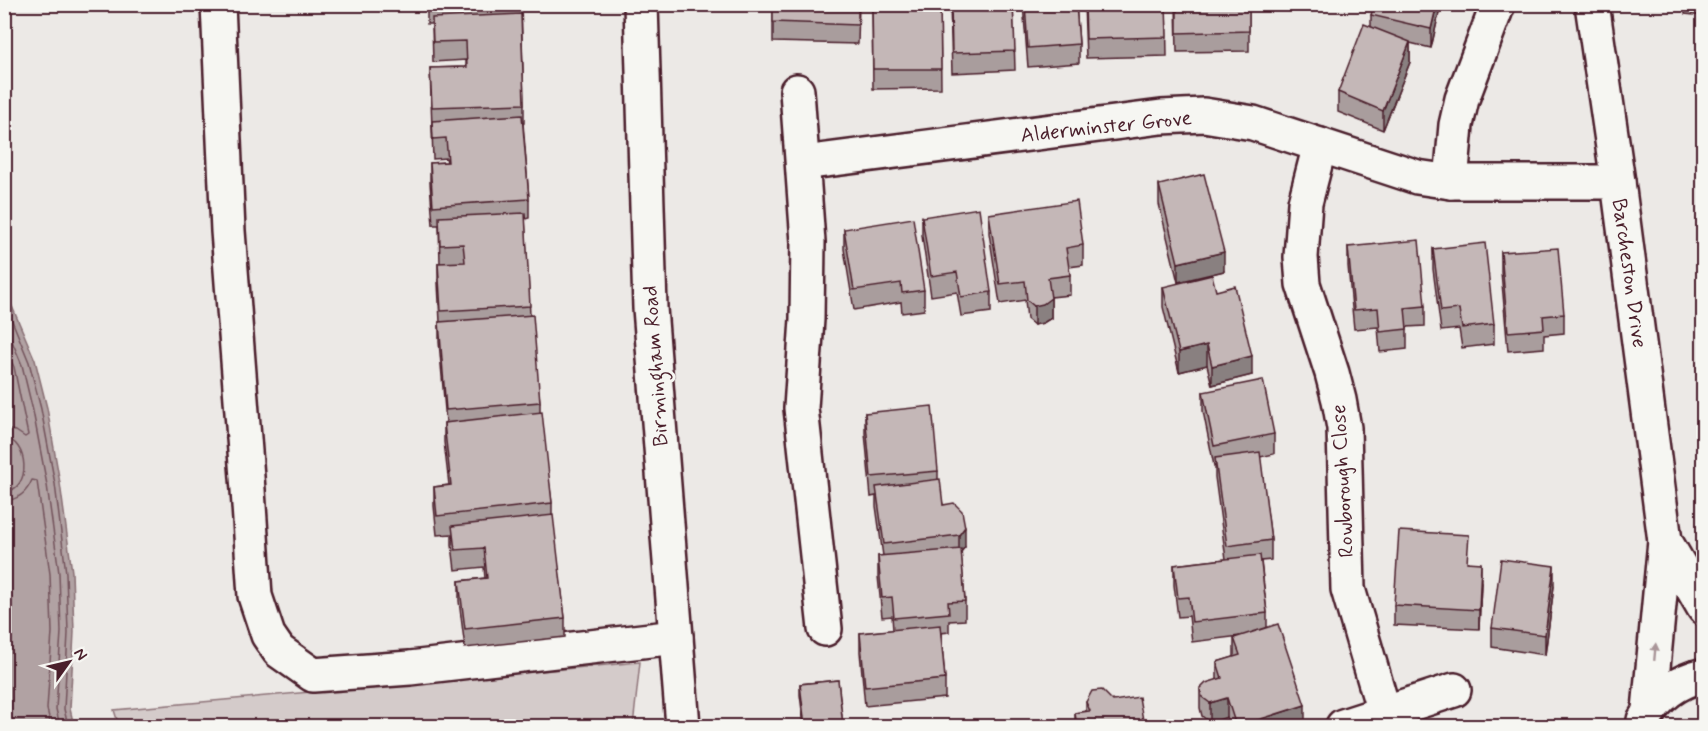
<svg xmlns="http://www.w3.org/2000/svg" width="1708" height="731" viewBox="0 0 1708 731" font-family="Mynerve,sans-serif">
<rect width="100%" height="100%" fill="#ece9e6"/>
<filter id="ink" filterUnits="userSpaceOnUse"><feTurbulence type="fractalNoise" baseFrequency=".0167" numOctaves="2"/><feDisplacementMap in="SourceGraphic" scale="12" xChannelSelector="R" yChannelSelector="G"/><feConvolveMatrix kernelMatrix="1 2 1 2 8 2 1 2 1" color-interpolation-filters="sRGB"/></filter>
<g filter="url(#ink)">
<polygon fill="#d4cbca" stroke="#8f757a" stroke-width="1.5" points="640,662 633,726 119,726 114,710"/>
<polygon fill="#b1a2a3" stroke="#886e73" stroke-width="1.5" points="5,276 11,304 35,360 47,408 60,483 72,572 74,632 70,709 74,726 5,726 4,481 10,475 4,430"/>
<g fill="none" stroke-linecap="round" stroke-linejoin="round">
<g stroke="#73535b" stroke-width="1.5">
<polyline points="4,301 29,362 41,409 55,484 66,573 68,633 64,709 68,726"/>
<polyline points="4,322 22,365 33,411 47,485 59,573 61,632 56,709 60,726"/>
<polyline points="4,345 14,367 28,435 25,437 16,431 4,429"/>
<path d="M 4,438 C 28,440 33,490 4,492"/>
<path d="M 4,501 C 18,500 27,492 32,480 L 37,481 L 50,574 L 52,632 L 47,709 L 51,726"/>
</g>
<g stroke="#4a1f2b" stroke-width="38">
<g id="minor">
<polyline points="218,4 228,231 248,490 255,596 268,635 279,651 313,675 410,668 676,637"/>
<polyline points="1592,4 1618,182 1665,541 1649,710"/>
<polyline points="797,91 808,242 807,319 801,408 825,629"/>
<polyline points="1320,145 1305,203 1301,257 1303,284 1332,373 1339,400 1344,428 1348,589 1384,712"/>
<polyline points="803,163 1161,117 1204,115 1253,123 1417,177 1451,182 1618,182"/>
<polyline points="1451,182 1456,125 1462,99 1498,4"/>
<polyline points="1665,541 1704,608"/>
<path d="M 1644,720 C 1657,696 1678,681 1704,675"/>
<polyline points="1343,726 1454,690"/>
</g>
</g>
<g stroke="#4a1f2b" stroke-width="38">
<polyline id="highway" points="641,4 650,308 683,726"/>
</g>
<use href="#minor" stroke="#f6f6f2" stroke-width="33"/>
<use href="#highway" stroke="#f6f6f2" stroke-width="33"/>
</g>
<g fill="#a99d9d" stroke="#4a1f2b" stroke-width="1.5">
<polygon points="521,4 524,104 524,123 523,123 529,199 529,218 525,219 530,315 540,402 540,412 552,503 552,515 565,618 565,637 465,648 459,601 459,581 485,578 484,567 455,570 452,545 452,534 437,535 434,506 434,487 449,485 444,442 444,423 446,422 439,342 439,322 440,322 438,283 438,263 440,263 439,225 433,225 430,183 430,163 447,162 446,158 433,159 430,68 466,67 466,60 433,62 432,24 427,24 427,5"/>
<polygon points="773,4 859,4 858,44 773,42"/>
<polygon points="872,4 940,4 941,88 873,89"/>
<polygon points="950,4 1013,4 1015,70 952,73"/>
<polygon points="1023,4 1076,4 1079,44 1079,63 1028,67"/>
<polygon points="1084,4 1166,4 1167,56 1086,58"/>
<polygon points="1176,4 1249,4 1249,51 1177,52"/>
<polygon points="1441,4 1431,48 1410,43 1410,62 1383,130 1338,112 1338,92 1371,27 1371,15"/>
<polygon points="1685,4 1704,4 1704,16 1685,14"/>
<polygon points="1159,185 1224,271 1178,282 1159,204"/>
<polygon points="989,214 1083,245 1083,265 1069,267 1070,275 1070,295 1051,297 1051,318 1043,323 1034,325 1027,319 1025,300 1000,304 989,233"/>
<polygon points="922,217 991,292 991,312 961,316 957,292 931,296 922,236"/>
<polygon points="844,229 924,290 924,310 902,313 901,302 854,310 844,249"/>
<polygon points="1348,247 1425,306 1425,326 1407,327 1407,349 1380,352 1378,327 1354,329 1348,266"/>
<polygon points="1433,249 1494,324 1494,344 1462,348 1459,329 1441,331 1433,269"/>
<polygon points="1501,252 1564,314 1564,333 1544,335 1544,348 1508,351 1501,272"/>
<polygon points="1163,287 1216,291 1252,375 1212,385 1207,365 1179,372 1163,307"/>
<polygon points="1203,392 1274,434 1274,454 1260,457 1271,540 1271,560 1261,561 1267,613 1267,627 1305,725 1299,726 1230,726 1227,717 1210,723 1202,716 1200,708 1200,689 1217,680 1217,662 1234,657 1234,638 1240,636 1192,642 1189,616 1178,617 1174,585 1174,565 1226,559 1215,477 1215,465 1214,466 1203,411"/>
<polygon points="865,413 938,471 938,480 943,505 965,547 961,552 965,601 965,620 949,621 949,632 941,633 945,679 945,698 865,706 860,652 860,633 893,630 892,616 882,617 878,576 878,556 883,556 876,506 876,496 871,497 865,433"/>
<polygon points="1468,562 1481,582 1479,629 1394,625 1394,605"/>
<polygon points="1554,586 1545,655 1492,647 1492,628"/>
<polygon points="838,680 843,726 804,726 800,695 800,684"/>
<polygon points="1113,701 1144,726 1075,726 1075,713 1086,711 1086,702"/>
</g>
<g fill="#898080" stroke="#4a1f2b" stroke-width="1.5">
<polygon points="1437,4 1441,4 1431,48 1431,29"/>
<polygon points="1410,42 1410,62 1383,130 1383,111"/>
<polygon points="1224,252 1224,271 1178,282 1178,263"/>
<polygon points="1051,298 1051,318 1043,323 1034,325 1034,306"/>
<polygon points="1207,345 1207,365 1179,372 1179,352"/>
<polygon points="1252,356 1252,375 1212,385 1212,366"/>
<polygon points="965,527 965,547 959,554 959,535"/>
<polygon points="1481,563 1481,582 1479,629 1479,610"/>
<polygon points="1554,566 1554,586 1545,655 1545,635"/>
<polygon points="1227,698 1227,717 1210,723 1210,703"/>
<polygon points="1305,705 1305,725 1299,726 1239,726"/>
</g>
<g fill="#c4b7b7" stroke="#4a1f2b" stroke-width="1.5">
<polygon points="427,4 521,4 521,6"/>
<polygon points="773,4 858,4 858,25 773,22"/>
<polygon points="872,4 940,4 941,69 873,69"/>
<polygon points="951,4 1013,4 1015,51 952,53"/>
<polygon points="1025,4 1076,4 1079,44 1028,48"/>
<polygon points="1085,4 1166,4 1167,37 1086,39"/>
<polygon points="1177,4 1249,4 1249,31 1177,33"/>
<polygon points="1374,4 1437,4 1431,29 1371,15"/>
<polygon points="521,14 524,104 432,107 430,68 467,67 466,41 433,42 432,18"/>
<polygon points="1364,24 1410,42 1383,111 1338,92"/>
<polygon points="522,115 529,199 433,206 430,163 448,162 446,138 433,139 432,121"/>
<polygon points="1204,174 1224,252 1178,263 1159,185"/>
<polygon points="1077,201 1083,245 1066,248 1070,275 1048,278 1051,298 1043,304 1034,306 1027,300 1025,281 1000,284 989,214"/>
<polygon points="979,208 991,292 961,297 957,272 931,276 922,217"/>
<polygon points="525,213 530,306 441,311 438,263 465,262 463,244 440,245 439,217"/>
<polygon points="913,218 924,290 902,293 901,283 854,290 844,229"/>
<polygon points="1419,240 1425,306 1405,308 1407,329 1380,332 1378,308 1354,310 1348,247"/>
<polygon points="1485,243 1494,324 1462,328 1459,309 1441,311 1433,249"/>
<polygon points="1558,248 1564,314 1543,316 1544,329 1508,332 1501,252"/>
<polygon points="1212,275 1216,291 1235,286 1252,356 1212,366 1207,345 1179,352 1163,287"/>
<polygon points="533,315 540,402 446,410 439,322"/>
<polygon points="1263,380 1274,434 1214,446 1203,392"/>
<polygon points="932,406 938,471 871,477 865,413"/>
<polygon points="542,412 552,503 437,516 434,487 451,485 444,423"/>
<polygon points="1260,452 1271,540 1227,546 1215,458"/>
<polygon points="940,479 943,505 954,503 962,511 965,527 959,535 884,544 876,487"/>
<polygon points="553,515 565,618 465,629 459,581 487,578 484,548 455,550 452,526"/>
<polygon points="1399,531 1469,535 1467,562 1481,563 1479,610 1394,605"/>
<polygon points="961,549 965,601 948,602 949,613 894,618 892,597 882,598 878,556"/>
<polygon points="1260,555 1267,613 1192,622 1189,597 1178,598 1174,565"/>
<polygon points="1501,559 1554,566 1545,635 1492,628"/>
<polygon points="1278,624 1305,705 1239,726 1236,726 1227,698 1210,703 1202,697 1200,689 1206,683 1222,678 1217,662 1240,655 1234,638"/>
<polygon points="940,625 945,679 865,687 860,633"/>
<polygon points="838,680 843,726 805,726 800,684"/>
<polygon points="1102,690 1113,701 1139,697 1144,726 1077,726 1075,713 1090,711 1086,702 1092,691"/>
</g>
<defs><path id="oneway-solid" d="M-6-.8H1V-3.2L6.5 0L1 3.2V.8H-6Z" transform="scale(1.5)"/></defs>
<use fill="#a99598" href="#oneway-solid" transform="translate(1655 652) rotate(-85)"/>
</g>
<g text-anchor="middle" stroke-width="6" stroke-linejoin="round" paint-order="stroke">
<g font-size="21" fill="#4a1f2b" stroke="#f6f6f2">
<text transform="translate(1106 126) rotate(-6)" y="7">Alderminster Grove</text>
<text transform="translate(1630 273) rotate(82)" y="7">Barcheston Drive</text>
<text transform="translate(655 366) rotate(-94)" y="7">Birmingham Road</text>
<text transform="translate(1342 481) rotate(-93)" y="7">Rowborough Close</text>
</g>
</g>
<rect width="1708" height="731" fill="none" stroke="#f6f6f2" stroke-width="24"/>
<rect x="12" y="12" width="1684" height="707" fill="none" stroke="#4a1f2b" stroke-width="2" filter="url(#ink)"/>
<g transform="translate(69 662) rotate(56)" stroke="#f6f6f2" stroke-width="4.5" paint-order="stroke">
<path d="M0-4.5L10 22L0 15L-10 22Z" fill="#4a1f2b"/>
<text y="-9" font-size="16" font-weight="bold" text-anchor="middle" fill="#4a1f2b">N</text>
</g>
</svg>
